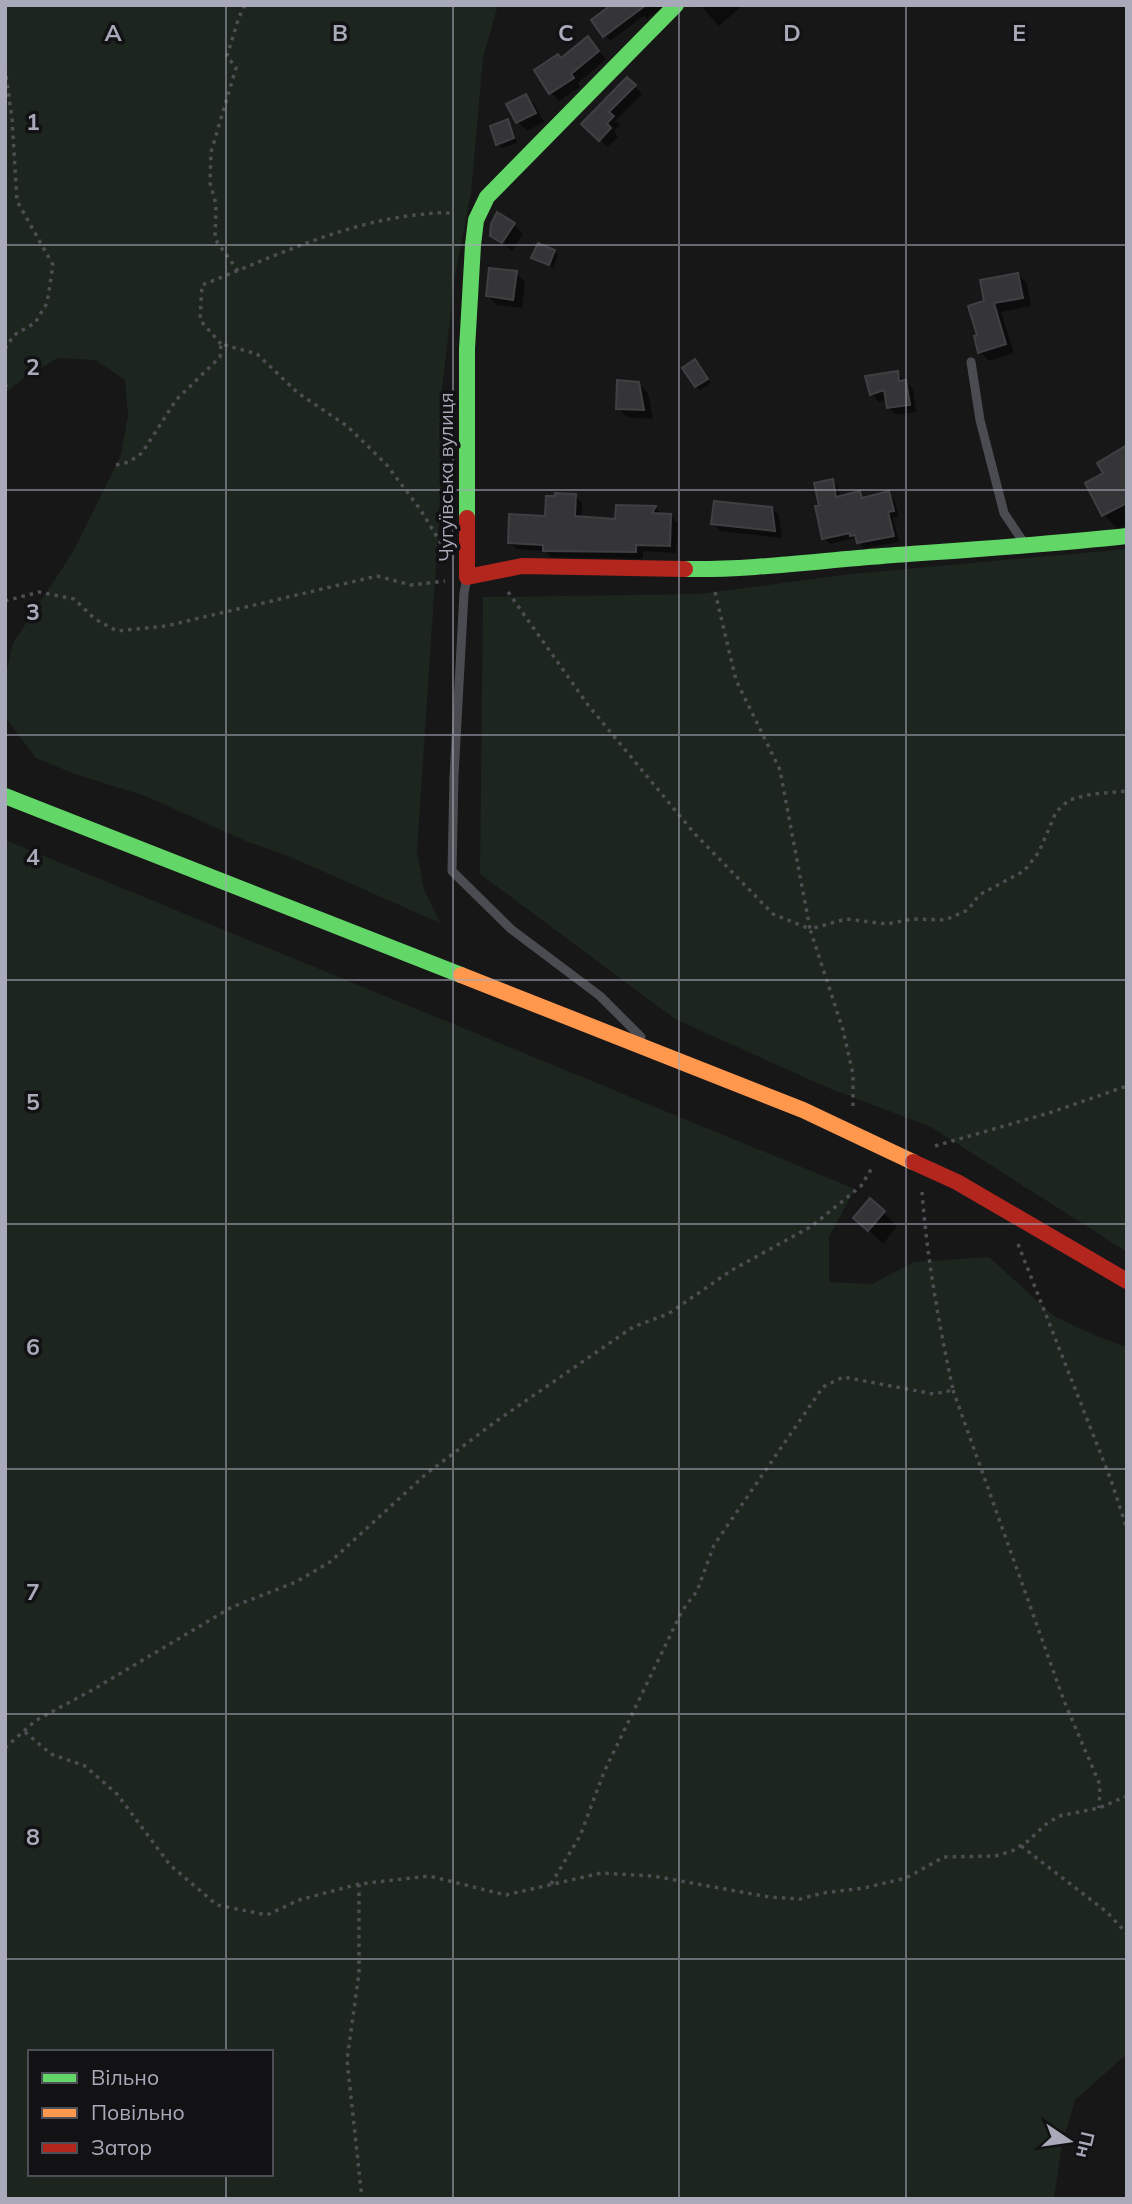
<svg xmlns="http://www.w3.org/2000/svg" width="1132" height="2204" viewBox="0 0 1132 2204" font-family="Mulish,sans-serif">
<rect width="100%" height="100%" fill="#171718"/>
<g fill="#1d251f" fill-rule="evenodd">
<polygon points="5,5 498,5 483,58 471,193 455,276 442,390 440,505 417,851 424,889 440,923 288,856 248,842 145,796 72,773 36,758 5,717 5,678 13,643 73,552 121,455 128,415 125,380 95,360 58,358 25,377 5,393"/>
<polygon points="1127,549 1127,1252 931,1127 826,1087 675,1019 480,874 483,597 699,594 851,574"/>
<path d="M 5,840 L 855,1189 L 829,1237 L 829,1282 L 872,1284 L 914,1262 L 989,1257 L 1054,1316 L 1096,1336 L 1127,1347 L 1127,2054 L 1075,2100 L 1062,2144 L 1054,2199 L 5,2199 ZM 30,2052 L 271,2052 L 271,2174 L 30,2174 Z"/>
</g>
<g fill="#0007">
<polygon points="615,5 665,5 647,19 644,16 610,41 605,35"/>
<polygon points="700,5 743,5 719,26"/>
<polygon points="588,38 606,59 578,83 580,87 559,101 551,93 536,70 562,60"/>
<polygon points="628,79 642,94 615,121 620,125 614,131 618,137 607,147 584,124"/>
<polygon points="526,96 535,105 544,122 527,131 518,122"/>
<polygon points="507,121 511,125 517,143 502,148 498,144"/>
<polygon points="514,225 523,234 512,251 492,235"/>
<polygon points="554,251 558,255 553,268 533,257"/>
<polygon points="516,273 525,282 522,308 497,305 488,296"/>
<polygon points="1018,274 1027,283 1031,306 1001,312 1014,353 989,361 980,352 980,336 986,302"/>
<polygon points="699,365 711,383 700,390 696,386"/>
<polygon points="897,373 913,389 916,412 896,415 888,407 887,399 879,402 872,394"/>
<polygon points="639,384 648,393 653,419 627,417 618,408"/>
<polygon points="1127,448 1127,524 1118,529 1104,515 1106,473"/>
<polygon points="832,481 838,487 840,498 859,493 866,499 888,493 894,499 899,516 893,518 899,542 864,548 855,538 830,544 824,538 821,507"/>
<polygon points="575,496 582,503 582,518 617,521 617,507 656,508 663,515 670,516 678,523 676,553 643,551 643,559 551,557 545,551 517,549 509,542 547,518"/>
<polygon points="772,508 779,516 782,538 720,531 713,523"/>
<polygon points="883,1212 897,1226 883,1244 855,1218"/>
</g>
<g fill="#353537" stroke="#404044" stroke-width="2">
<polygon points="611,5 646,5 603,37 591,20"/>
<polygon points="588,36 599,51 571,74 574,78 549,94 534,70 558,54 561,58"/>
<polygon points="627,77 636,85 609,112 614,116 607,123 611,128 599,141 581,124"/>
<polygon points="526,94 536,113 516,123 506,104"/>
<polygon points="508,119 514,138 496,145 490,126"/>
<polygon points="497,212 515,223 502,243 490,236 491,224"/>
<polygon points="538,243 555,250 549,265 531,258"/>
<polygon points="489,268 517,271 513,300 486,296"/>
<polygon points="1018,273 1023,298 994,303 1006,344 978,353 974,336 977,335 968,306 984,301 980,280"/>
<polygon points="695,359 708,379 695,387 682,368"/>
<polygon points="898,371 899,381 906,380 910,405 887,408 884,390 870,395 865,376"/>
<polygon points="617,380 639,382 644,410 616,409"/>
<polygon points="1127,445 1127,503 1102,516 1085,483 1103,473 1097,463"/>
<polygon points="833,479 836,497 860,491 862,498 889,491 894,511 888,512 894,536 857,543 855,535 850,536 850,533 822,539 815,506 819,506 814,483"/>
<polygon points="555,493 576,494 575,516 615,519 616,505 656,506 652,513 671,514 670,546 636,545 636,552 543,551 543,545 508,543 509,514 545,516 546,496 555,496"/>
<polygon points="714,501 772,507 775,531 711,524"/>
<polygon points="870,1198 885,1211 868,1231 853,1218"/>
</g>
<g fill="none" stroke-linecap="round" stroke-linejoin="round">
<g stroke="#4d4d52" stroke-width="3.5" stroke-dasharray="3.5 5" stroke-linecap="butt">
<polyline points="5,68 12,119 17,201 53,265 47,303 35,323 14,335 5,349"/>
<polyline points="238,271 215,239 216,204 210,183 211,152 236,68 227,56 239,17 245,5"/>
<path d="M 221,344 L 200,320 L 202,285 C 271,258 342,223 416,215 C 429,214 441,211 453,214"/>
<polyline points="5,384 8,390"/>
<polyline points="116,465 129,462 142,453 176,400 220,357 221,344 257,354 298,393 347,426 386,464 420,509 442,545"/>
<polyline points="508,592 588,705 694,833 773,914 810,929 843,1030 853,1074 853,1108"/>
<polyline points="715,592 736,680 780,770 810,929 846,919 887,924 912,919 945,920 968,910 979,895 1024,871 1039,852 1056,812 1069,800 1092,794 1127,791"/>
<polyline points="5,601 39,592 74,599 95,619 117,631 166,626 377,576 411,585 445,581"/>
<polyline points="935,1146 1049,1113 1127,1086"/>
<polyline points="1018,1244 1111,1480 1127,1529"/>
<polyline points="953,1390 1064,1701 1100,1785 1099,1808"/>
<polyline points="25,1732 51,1754 85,1766 117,1794 170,1865 217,1905 267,1915 299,1900 359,1884 429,1876 506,1895 601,1873 653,1876 769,1897 800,1899 823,1893 864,1888 906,1878 944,1857 995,1856 1012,1851 1028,1841 1045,1825 1059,1816 1099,1808 1127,1796"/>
<polyline points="5,1748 35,1721 94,1689 232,1607 296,1582 330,1562 426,1474 495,1422 633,1327 668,1314 732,1270 812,1226 861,1186 872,1168"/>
<polyline points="1021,1846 1108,1913 1127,1934"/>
<polyline points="359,1884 359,1973 347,2060 362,2199"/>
<path d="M 551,1884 L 580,1836 L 604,1772 L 682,1611 L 697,1591 L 714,1545 L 823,1387 L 843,1377 L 934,1394 L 953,1390 C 939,1324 927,1259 922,1192"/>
</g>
<g stroke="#4b4c51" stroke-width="9">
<polyline points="971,362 980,420 1004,513 1024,543"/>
<polyline points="467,578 464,593 454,776 452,871 511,929 600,996 641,1037"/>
</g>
<g stroke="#63d668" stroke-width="16">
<polyline points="467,518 467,349 473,245 476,220 487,197 676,5"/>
<path d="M 685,569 C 751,570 816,561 882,556 C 964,550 1045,545 1127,536"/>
<polyline points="5,796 461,975"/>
</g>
<polyline stroke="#ff974d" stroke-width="16" points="461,975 803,1110 913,1162"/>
<g stroke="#b3261e" stroke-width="16">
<polyline points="467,518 467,577 522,566 685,569"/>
<polyline points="913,1162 957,1182 1127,1281"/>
</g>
</g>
<path fill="none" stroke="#a8aab9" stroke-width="2" stroke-opacity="0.55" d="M 226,5 L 226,2052M 453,5 L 453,2199M 679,5 L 679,2199M 906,5 L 906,2199M 5,245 L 1127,245M 5,490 L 1127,490M 5,735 L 1127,735M 5,980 L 1127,980M 5,1224 L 1127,1224M 5,1469 L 1127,1469M 5,1714 L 1127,1714M 5,1959 L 1127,1959M 226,2174 L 226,2199"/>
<g text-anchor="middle" stroke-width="7" stroke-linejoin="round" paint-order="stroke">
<g font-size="19" fill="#a8aab9" stroke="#121114">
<text transform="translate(446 477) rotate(-90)" y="7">Чугуївська вулиця</text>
</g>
</g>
<g font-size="23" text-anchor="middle" font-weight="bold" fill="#a8aab9" stroke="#121114" stroke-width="7" stroke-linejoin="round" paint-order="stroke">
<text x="113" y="41">A</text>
<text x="340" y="41">B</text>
<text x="566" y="41">C</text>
<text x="792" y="41">D</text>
<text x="1019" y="41">E</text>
<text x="33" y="130">1</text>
<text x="33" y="375">2</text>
<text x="33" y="620">3</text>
<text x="33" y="865">4</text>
<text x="33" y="1110">5</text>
<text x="33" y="1355">6</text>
<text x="33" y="1600">7</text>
<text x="33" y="1845">8</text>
</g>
<rect width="1132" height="2204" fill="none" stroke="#a8aab9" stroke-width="14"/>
<rect x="28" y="2050" width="245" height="126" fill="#121114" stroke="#4e4e56" stroke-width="2"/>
<rect x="42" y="2073" width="35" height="10" fill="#63d668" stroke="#4e4e56" stroke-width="2"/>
<text x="91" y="2085" font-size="21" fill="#a8aab9">Вільно</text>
<rect x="42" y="2108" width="35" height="10" fill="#ff974d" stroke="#4e4e56" stroke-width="2"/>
<text x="91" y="2120" font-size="21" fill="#a8aab9">Повільно</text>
<rect x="42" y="2143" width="35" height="10" fill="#b3261e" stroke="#4e4e56" stroke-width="2"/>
<text x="91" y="2155" font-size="21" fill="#a8aab9">Затор</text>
<g transform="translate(1069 2141) rotate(103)" stroke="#121114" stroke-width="5" paint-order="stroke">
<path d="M0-5L12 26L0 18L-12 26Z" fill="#a8aab9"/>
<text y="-10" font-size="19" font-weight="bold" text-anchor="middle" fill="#a8aab9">Пн</text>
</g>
</svg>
